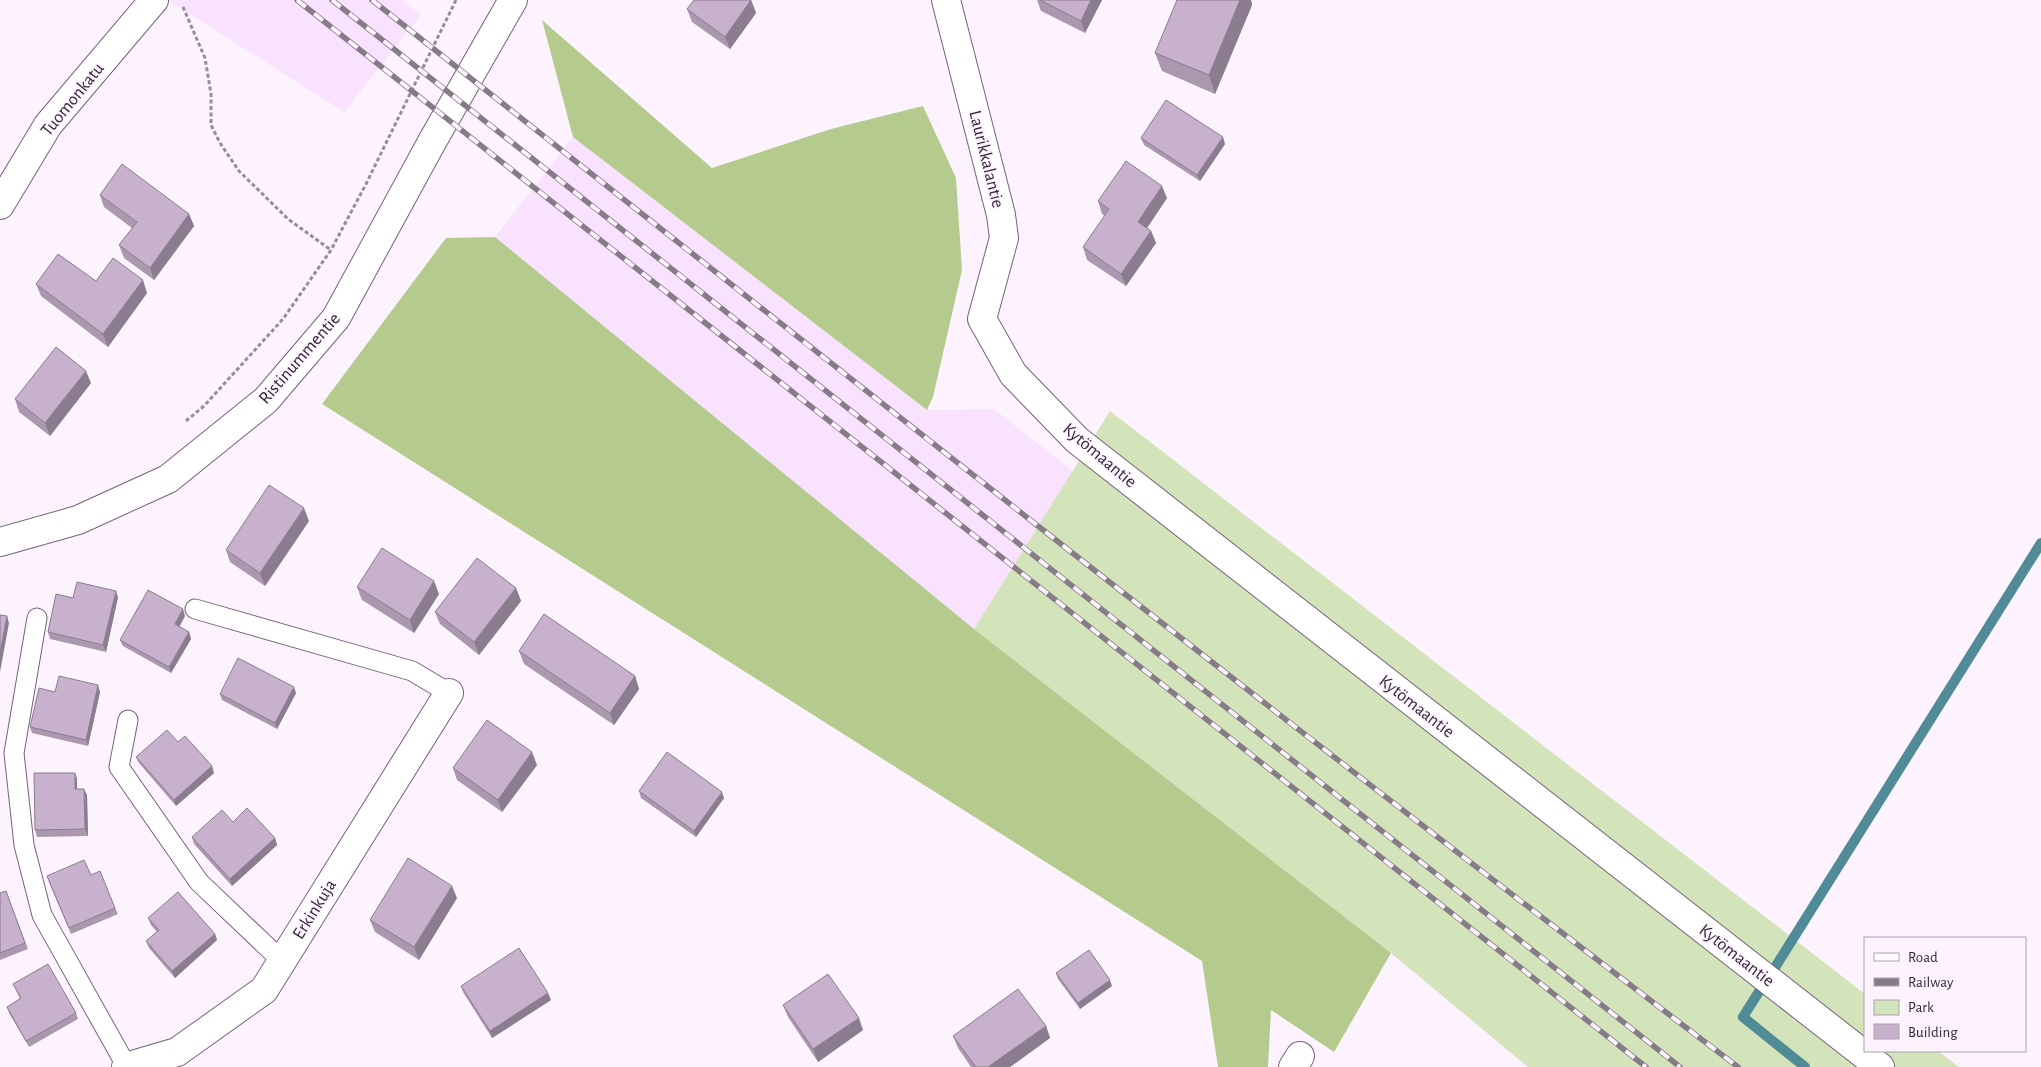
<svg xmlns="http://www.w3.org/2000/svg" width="2041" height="1067" viewBox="0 0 2041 1067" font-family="'Alegreya Sans',sans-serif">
<rect width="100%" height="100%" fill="#fcf3fe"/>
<g fill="#f8e2fd">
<polygon points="168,0 402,0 421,15 344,112"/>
<polygon points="573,137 927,410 994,409 1829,1067 1528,1067 1391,953 974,629 495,237"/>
</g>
<polygon fill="#d4e4ba" points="1110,411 1865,994 1865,1051 1938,1051 1959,1067 1528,1067 1391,953 974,629"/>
<g fill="#b5cb8e">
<polygon points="542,20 712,168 831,129 923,106 956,178 962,270 933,397 927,410 573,137"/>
<polygon points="495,237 974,629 1391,953 1334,1052 1271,1010 1268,1067 1218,1067 1202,961 322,404 446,238"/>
</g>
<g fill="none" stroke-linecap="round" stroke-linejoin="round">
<g stroke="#518b98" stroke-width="10">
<polyline points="1774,969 2041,543"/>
<polyline points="1760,990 1743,1017 1805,1067"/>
</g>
<g stroke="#76627b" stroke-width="21">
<g id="lane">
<polyline points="195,609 412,671 449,693"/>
<polyline points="37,618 14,753 24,845 42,915 127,1067"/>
<polyline points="128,720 119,767 199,882 282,961"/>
</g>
</g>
<g stroke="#76627b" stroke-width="30">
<g id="street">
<polyline points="946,0 1001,215 1004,238 982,319 1013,374 1077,440 1880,1067"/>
<polyline points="0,205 48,125 154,0"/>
<polyline points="126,1067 177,1052 264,990 449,693"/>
<polyline points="1293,1067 1300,1056"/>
</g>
</g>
<g stroke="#76627b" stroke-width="30">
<polyline id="secondary" points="0,542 78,520 168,479 266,400 336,318 433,140 513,0"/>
</g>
<g stroke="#968d98" stroke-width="3" stroke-dasharray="4 2.5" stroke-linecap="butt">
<polyline points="183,7 205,58 211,94 211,125 220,143 239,171 288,219 331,250"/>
<polyline points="186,421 204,406 283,319 331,250 366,184 456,0"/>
</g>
<use href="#lane" stroke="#fff" stroke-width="19"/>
<use href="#street" stroke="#fff" stroke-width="28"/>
<use href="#secondary" stroke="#fff" stroke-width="28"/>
<g stroke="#857c87" stroke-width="5.5">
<g id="rail">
<polyline points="297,0 1646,1067"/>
<polyline points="332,0 1680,1067"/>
<path d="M 372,0 C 825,359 1278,718 1738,1067"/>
</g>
</g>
<use href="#rail" stroke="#fcf3fe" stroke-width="4" stroke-dasharray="11" stroke-linecap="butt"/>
</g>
<g fill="#ab98af">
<polygon points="751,0 756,13 730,49 692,22 687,9"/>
<polygon points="1037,0 1102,0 1085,33 1041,11"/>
<polygon points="1177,0 1251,0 1252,5 1215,94 1162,71 1155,53"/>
<polygon points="1141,138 1225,144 1200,181 1144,145"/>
<polygon points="100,195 189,214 194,226 154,280 124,258 119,245 132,228 104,207"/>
<polygon points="1167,198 1147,228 1151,231 1156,243 1126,286 1087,260 1083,247 1105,216 1102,214 1098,201"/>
<polygon points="96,281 147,293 108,347 41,296 36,284"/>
<polygon points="91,383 50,436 19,412 15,399"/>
<polygon points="309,521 265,586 230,562 226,550"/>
<polygon points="357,587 439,594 414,633 362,600"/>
<polygon points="516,588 521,601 479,655 440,624 435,612"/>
<polygon points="118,597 106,652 50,639 48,632 73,598"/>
<polygon points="185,616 179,627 189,632 191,639 171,673 123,646 120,640"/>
<polygon points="519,651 635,676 639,689 614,725 524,664"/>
<polygon points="55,692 100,692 88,746 32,733 30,727"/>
<polygon points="296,693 277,729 222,700 220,694"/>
<polygon points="178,742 214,773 176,806 139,763 136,757"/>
<polygon points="537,765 502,812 457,780 453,768"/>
<polygon points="75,773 77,779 77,789 87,795 88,836 37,837 35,830"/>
<polygon points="639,791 724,798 696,837 641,798"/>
<polygon points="233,822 275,838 277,845 232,886 194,844 192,837"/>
<polygon points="91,875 115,908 118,914 71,934 49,882"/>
<polygon points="6,891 28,949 0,960 0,893"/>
<polygon points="457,898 419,960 375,932 370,920"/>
<polygon points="148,918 215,934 217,940 175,978 149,948 146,941 157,932 151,925"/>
<polygon points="1056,973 1112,986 1080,1009 1058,979"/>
<polygon points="13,984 76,1013 78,1019 29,1047 9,1013 7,1007 20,999 16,990"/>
<polygon points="461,986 551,1000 492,1038 463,992"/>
<polygon points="783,1005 863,1030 818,1062 788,1017"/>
<polygon points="1046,1026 1050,1038 1010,1067 971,1067 958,1048 953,1036"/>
</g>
<g fill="#8b7c8f">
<polygon points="751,0 756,13 730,49 725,37"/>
<polygon points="1091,0 1102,0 1085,33 1081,21"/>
<polygon points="1240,0 1251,0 1252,5 1215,94 1209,75"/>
<polygon points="1223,137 1225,144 1200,181 1197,175"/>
<polygon points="1162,186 1167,198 1143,234 1138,222"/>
<polygon points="189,214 194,226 154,280 150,268"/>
<polygon points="1151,231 1156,243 1126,286 1121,274"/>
<polygon points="143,280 147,293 108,347 103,334"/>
<polygon points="86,371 91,383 50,436 45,423"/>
<polygon points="304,508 309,521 265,586 260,573"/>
<polygon points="434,581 439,594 414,633 410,620"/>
<polygon points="516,588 521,601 479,655 474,642"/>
<polygon points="116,591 118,597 106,652 103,645"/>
<polygon points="183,609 185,616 177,631 175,624"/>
<polygon points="7,616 9,623 0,672 0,653"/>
<polygon points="189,632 191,639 171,673 169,667"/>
<polygon points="635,676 639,689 614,725 610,713"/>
<polygon points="98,685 100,692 88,746 86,740"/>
<polygon points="294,687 296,693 277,729 275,723"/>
<polygon points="532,752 537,765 502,812 498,800"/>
<polygon points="212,766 214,773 176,806 174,800"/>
<polygon points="75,773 77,779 77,795 75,789"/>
<polygon points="84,789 87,795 88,836 85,829"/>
<polygon points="722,792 724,798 696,837 694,831"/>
<polygon points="275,838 277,845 232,886 230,879"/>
<polygon points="452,886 457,898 419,960 414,947"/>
<polygon points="215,934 217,940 175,978 172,971"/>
<polygon points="1110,980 1112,986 1080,1009 1078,1003"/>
<polygon points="548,993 551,1000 492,1038 490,1031"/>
<polygon points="859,1018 863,1030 818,1062 813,1049"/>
<polygon points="1046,1026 1050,1038 1010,1067 988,1067"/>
</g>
<g fill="#c7b1cc" stroke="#8b7c8f">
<polygon points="694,0 751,0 725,37 687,9"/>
<polygon points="1040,0 1091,0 1081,21"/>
<polygon points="1177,0 1240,0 1209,75 1155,53"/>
<polygon points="1166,100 1223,137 1197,175 1141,138"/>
<polygon points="1126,161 1162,186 1138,222 1151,231 1121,274 1083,247 1109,209 1098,201"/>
<polygon points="122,164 189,214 150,268 119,245 137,222 100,195"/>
<polygon points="58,254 96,281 113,258 143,280 103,334 36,284"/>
<polygon points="56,347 86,371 45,423 15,399"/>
<polygon points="269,485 304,508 260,573 226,550"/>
<polygon points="382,548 434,581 410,620 357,587"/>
<polygon points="477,558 516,588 474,642 435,612"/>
<polygon points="77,582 116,591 103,645 48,632 56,594 73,598"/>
<polygon points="148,590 183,609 175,624 189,632 169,667 120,640"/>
<polygon points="544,614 635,676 610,713 519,651"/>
<polygon points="0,615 7,616 0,653"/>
<polygon points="238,658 294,687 275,723 220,694"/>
<polygon points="59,676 98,685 86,740 30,727 39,688 55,692"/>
<polygon points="487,720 532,752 498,800 453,768"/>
<polygon points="167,730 178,742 185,736 212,766 174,800 136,757"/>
<polygon points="667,752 722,792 694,831 639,791"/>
<polygon points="34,773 75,773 75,789 84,789 85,829 35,830"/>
<polygon points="247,808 275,838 230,879 192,837 222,810 233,822"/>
<polygon points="408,858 452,886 414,947 370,920"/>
<polygon points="84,860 91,875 100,871 115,908 69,928 47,876"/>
<polygon points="6,891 25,943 0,953 0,893"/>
<polygon points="178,892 215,934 172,971 146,941 159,930 148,918"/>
<polygon points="519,948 548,993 490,1031 461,986"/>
<polygon points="1089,950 1110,980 1078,1003 1056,973"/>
<polygon points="48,964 76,1013 26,1041 7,1007 21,998 13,984"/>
<polygon points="828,974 859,1018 813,1049 783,1005"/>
<polygon points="1018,989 1046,1026 988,1067 976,1067 953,1036"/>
</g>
<g text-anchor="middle" stroke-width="4" stroke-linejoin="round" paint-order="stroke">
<g font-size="18" fill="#302832" stroke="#fcf3fe">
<text transform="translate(72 99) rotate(-51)" y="6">Tuomonkatu</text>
<text transform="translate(987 159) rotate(76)" y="6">Laurikkalantie</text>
<text transform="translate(299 358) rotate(-49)" y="6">Ristinummentie</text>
<text transform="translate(1100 455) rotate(40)" y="6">Kytömaantie</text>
<text transform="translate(1417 706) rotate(38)" y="6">Kytömaantie</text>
<text transform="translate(314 909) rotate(-58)" y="6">Erkinkuja</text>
<text transform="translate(1737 955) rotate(38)" y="6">Kytömaantie</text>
</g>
</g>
<rect x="1864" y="937" width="162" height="115" fill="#fcf3fe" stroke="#aaa2ac"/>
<rect x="1874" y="953" width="25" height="8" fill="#ffffff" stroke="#aaa2ac"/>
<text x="1908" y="962" font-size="15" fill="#302832">Road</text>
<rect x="1874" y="978" width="25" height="8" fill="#857c87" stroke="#aaa2ac"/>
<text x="1908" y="987" font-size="15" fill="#302832">Railway</text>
<rect x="1874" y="1000" width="25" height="15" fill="#d4e4ba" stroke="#aaa2ac"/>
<text x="1908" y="1012" font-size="15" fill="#302832">Park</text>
<rect x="1874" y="1024" width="25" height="15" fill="#c7b1cc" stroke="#aaa2ac"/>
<text x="1908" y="1037" font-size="15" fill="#302832">Building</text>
</svg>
